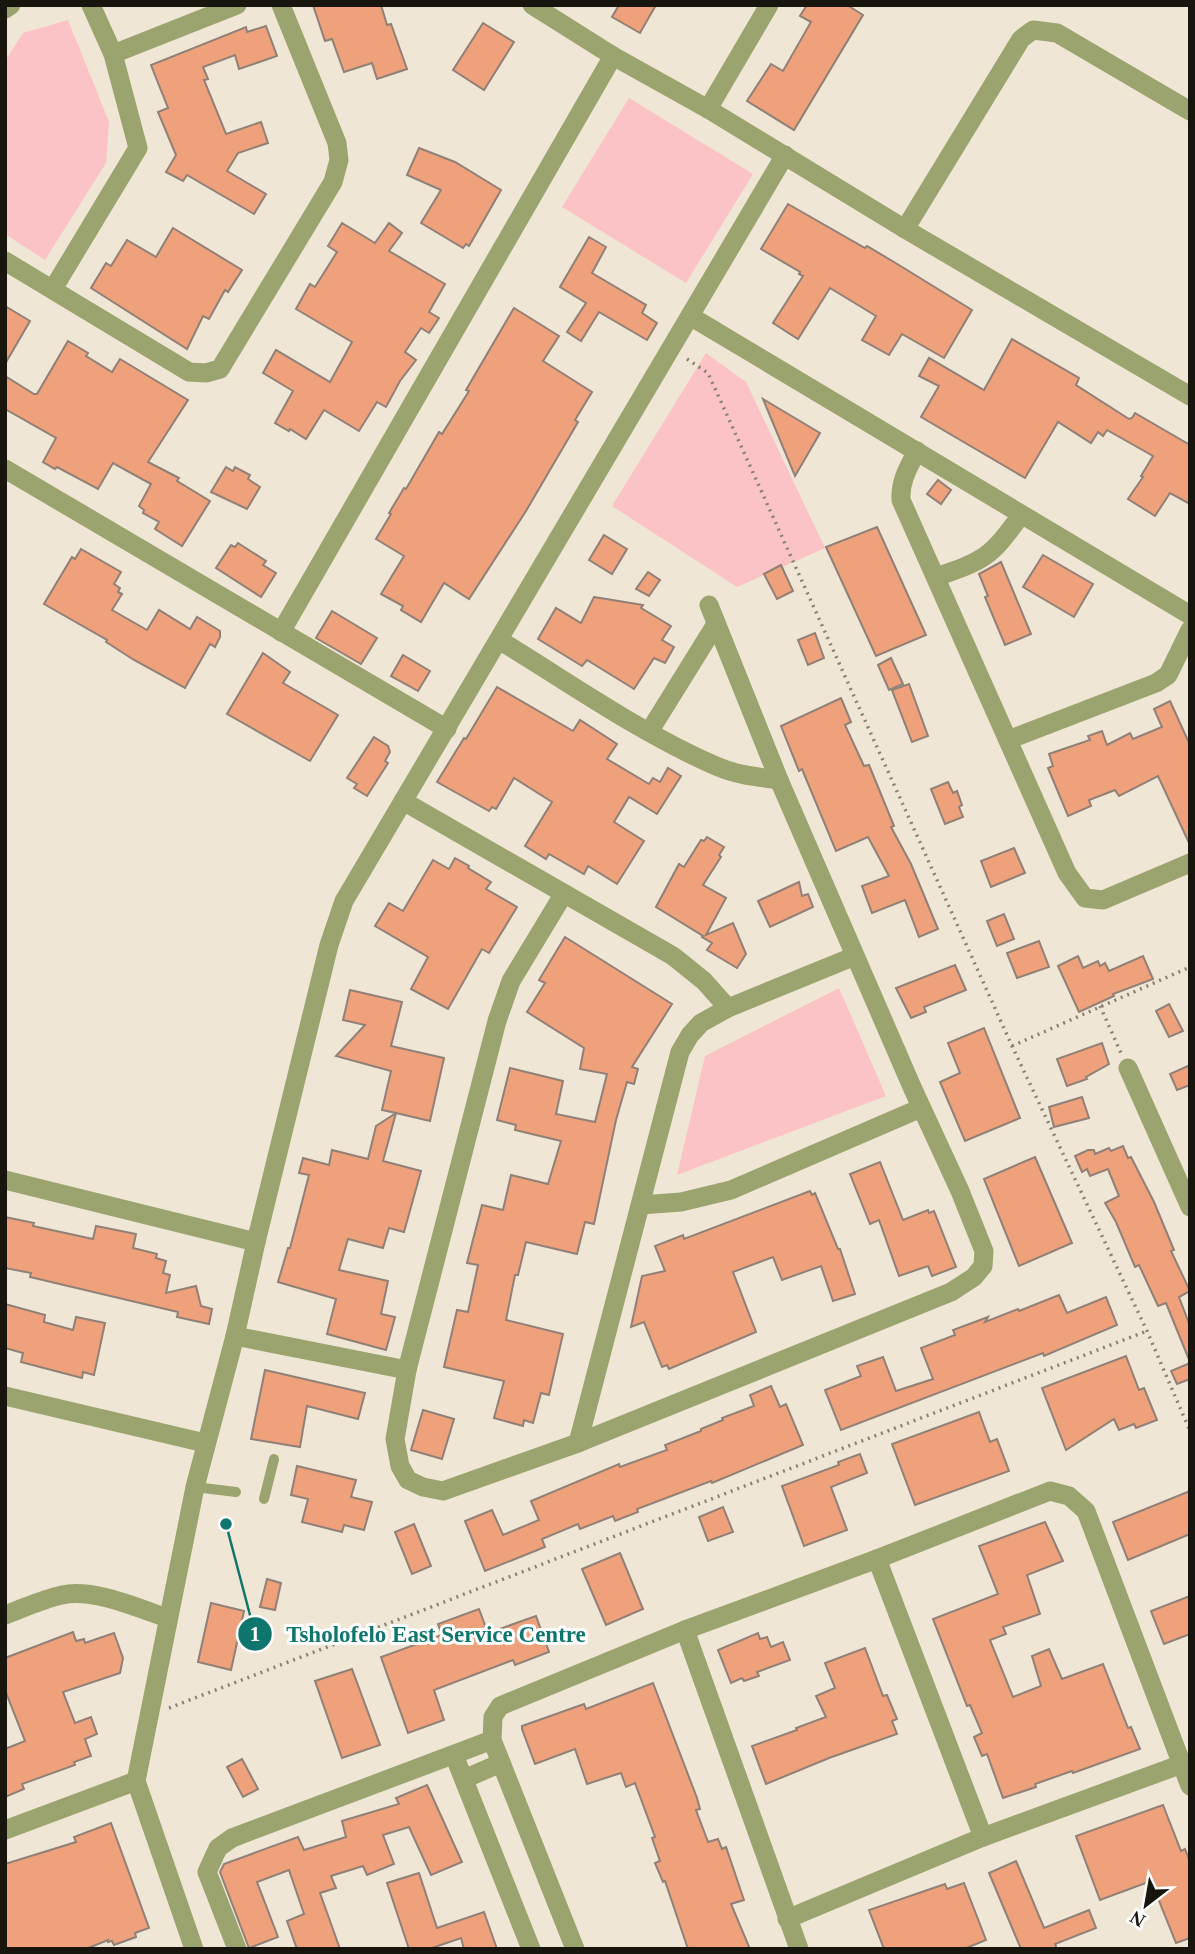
<svg xmlns="http://www.w3.org/2000/svg" width="1195" height="1954" viewBox="0 0 1195 1954" font-family="Georgia,serif">
<rect width="100%" height="100%" fill="#f0e6d5"/>
<g fill="#fbc3c6">
<polygon points="68,20 109,122 106,163 45,260 5,234 5,61 23,33"/>
<polygon points="629,98 753,174 686,283 562,207"/>
<polygon points="706,353 746,382 825,548 737,587 612,506"/>
<polygon points="839,988 886,1096 677,1175 705,1056"/>
</g>
<g fill="#eea17a" stroke="#918077" stroke-width="2">
<polygon points="313,5 381,5 387,25 391,24 407,69 377,79 372,63 344,72 332,39 325,41"/>
<polygon points="619,5 656,5 640,33 612,17"/>
<polygon points="807,5 847,5 863,15 794,130 747,101 771,64 783,71 811,22 800,16"/>
<polygon points="483,23 514,42 484,90 453,70"/>
<polygon points="266,26 277,56 239,69 235,55 203,67 208,79 204,80 226,134 261,122 268,143 238,153 227,171 266,194 254,214 187,175 183,181 166,172 176,155 158,112 168,108 151,65 246,27 247,32"/>
<polygon points="419,148 455,162 501,190 469,246 466,244 463,248 421,223 441,190 407,175"/>
<polygon points="788,204 865,248 867,246 894,262 972,310 944,358 902,334 889,355 862,340 876,316 830,288 798,339 773,323 803,276 799,274 800,272 761,249"/>
<polygon points="342,223 375,243 389,223 402,233 389,251 445,284 429,312 439,318 429,333 421,328 405,352 416,360 400,381 386,407 377,402 359,431 324,410 306,439 290,429 289,431 275,423 293,391 263,373 276,350 330,382 352,342 296,309 310,284 315,287 337,252 328,246"/>
<polygon points="173,228 242,270 228,292 225,290 209,319 203,316 187,349 91,288 106,263 111,266 127,240 156,257"/>
<polygon points="589,237 606,247 592,273 646,305 642,313 657,323 647,340 599,312 581,341 567,332 586,303 560,287"/>
<polygon points="5,306 30,321 5,364"/>
<polygon points="514,308 559,336 543,361 592,392 575,420 578,422 526,511 469,599 444,583 421,622 401,610 403,606 381,594 404,556 376,539 391,514 389,513 404,488 406,489 439,432 442,434 469,391 466,390"/>
<polygon points="1012,339 1079,378 1076,385 1129,419 1132,418 1135,413 1190,445 1190,504 1170,493 1155,516 1128,499 1143,477 1141,476 1153,456 1107,430 1103,436 1098,432 1091,443 1058,422 1025,478 921,417 939,386 919,376 929,358 984,390"/>
<polygon points="68,341 88,353 86,356 112,372 120,359 188,400 148,462 179,478 177,481 210,501 182,546 155,529 159,522 143,513 144,510 139,506 151,484 113,463 98,489 57,467 55,469 43,462 56,438 5,409 5,376 34,394 37,394"/>
<polygon points="763,399 820,433 795,476"/>
<polygon points="226,467 233,471 235,467 250,475 248,479 260,487 247,509 211,492"/>
<polygon points="938,480 951,490 941,504 927,494"/>
<polygon points="877,527 926,635 876,656 826,547"/>
<polygon points="604,535 627,549 612,574 589,560"/>
<polygon points="238,543 266,561 263,565 276,573 261,597 216,568 231,545 235,547"/>
<polygon points="81,549 121,572 114,584 120,588 118,592 122,594 112,610 147,630 159,610 190,629 197,617 220,631 220,637 215,647 210,644 185,688 134,660 106,642 107,640 44,604 72,557 75,559"/>
<polygon points="1043,555 1093,584 1074,617 1023,587"/>
<polygon points="1001,562 1031,634 1005,645 985,597 988,596 979,574"/>
<polygon points="781,565 793,591 777,599 764,574"/>
<polygon points="648,572 660,580 649,596 636,589"/>
<polygon points="594,597 643,605 641,608 671,626 662,640 674,647 665,663 654,658 634,689 587,660 582,666 538,639 556,608 581,623"/>
<polygon points="332,611 377,638 361,664 316,638"/>
<polygon points="815,633 824,658 808,665 798,640"/>
<polygon points="263,653 290,672 283,683 338,715 310,761 227,714"/>
<polygon points="403,655 430,671 418,691 391,676"/>
<polygon points="891,658 903,684 889,690 878,665"/>
<polygon points="909,684 928,736 912,742 892,690"/>
<polygon points="497,687 573,731 580,720 617,744 607,759 649,784 653,778 660,782 668,768 681,776 657,814 629,797 614,822 644,841 617,884 588,866 584,874 549,854 546,859 525,846 552,802 514,778 496,809 492,807 489,811 437,782 464,738 466,739"/>
<polygon points="841,698 851,722 845,725 864,766 869,765 894,826 891,827 911,864 938,929 919,937 905,900 872,913 862,886 889,876 868,837 836,851 802,769 799,771 781,726"/>
<polygon points="1170,701 1190,745 1190,845 1158,776 1119,796 1115,790 1089,800 1091,806 1068,816 1048,768 1053,766 1049,754 1090,740 1088,736 1102,731 1107,745 1130,733 1133,739 1162,727 1154,709"/>
<polygon points="374,737 388,746 390,752 385,761 388,763 367,796 354,788 357,784 347,778"/>
<polygon points="948,782 953,793 957,791 962,805 959,807 963,817 945,824 931,789"/>
<polygon points="707,837 724,847 719,855 721,857 703,885 726,898 706,935 733,923 746,954 737,968 707,950 712,943 702,937 703,936 656,907 679,864 684,867 701,840 704,841"/>
<polygon points="1014,848 1025,873 991,887 981,861"/>
<polygon points="455,858 469,866 468,868 491,882 486,889 517,907 489,953 482,949 448,1009 411,989 428,957 375,926 389,903 403,911 433,860 449,869"/>
<polygon points="799,882 802,896 808,894 813,907 770,927 758,901"/>
<polygon points="1004,914 1014,939 997,946 987,921"/>
<polygon points="565,937 672,1004 632,1067 638,1069 634,1084 627,1082 616,1120 594,1224 585,1222 577,1254 526,1242 518,1275 515,1275 506,1320 563,1334 549,1395 541,1393 533,1423 524,1420 523,1426 494,1418 504,1381 444,1367 457,1310 468,1312 478,1265 467,1263 482,1205 503,1210 511,1175 548,1184 561,1141 515,1130 516,1125 497,1120 510,1068 563,1081 556,1114 595,1122 607,1074 580,1069 584,1048 527,1012 545,983 539,980"/>
<polygon points="1039,941 1049,967 1017,978 1007,953"/>
<polygon points="1078,956 1083,968 1098,961 1100,966 1105,963 1109,971 1143,956 1153,979 1113,994 1114,996 1079,1012 1058,966"/>
<polygon points="955,965 966,990 924,1007 926,1012 911,1018 896,988"/>
<polygon points="350,990 402,1002 391,1046 444,1058 430,1121 396,1113 383,1161 421,1171 404,1232 389,1228 383,1248 348,1239 339,1270 388,1281 381,1314 395,1317 386,1350 327,1334 336,1299 278,1282 288,1248 290,1248 309,1175 299,1173 303,1158 329,1165 332,1150 368,1159 376,1126 396,1113 382,1110 391,1071 336,1056 365,1025 343,1020"/>
<polygon points="1169,1004 1183,1031 1169,1037 1156,1011"/>
<polygon points="984,1028 1020,1118 965,1141 940,1082 960,1073 948,1043"/>
<polygon points="1102,1043 1109,1064 1086,1077 1087,1079 1067,1086 1057,1059"/>
<polygon points="1190,1065 1190,1085 1177,1090 1170,1074"/>
<polygon points="1082,1097 1089,1118 1054,1127 1049,1107"/>
<polygon points="1123,1146 1128,1158 1131,1157 1154,1202 1174,1250 1171,1251 1190,1291 1179,1297 1190,1326 1190,1362 1166,1303 1158,1306 1139,1265 1135,1267 1116,1222 1105,1203 1119,1196 1108,1169 1090,1176 1087,1169 1082,1172 1075,1156 1088,1150 1094,1150 1095,1154 1109,1148 1111,1151"/>
<polygon points="1035,1157 1072,1243 1019,1266 984,1179"/>
<polygon points="880,1162 903,1220 928,1210 929,1213 934,1211 956,1267 932,1276 928,1266 899,1276 879,1220 870,1224 850,1174"/>
<polygon points="810,1191 812,1195 815,1193 838,1249 840,1249 855,1294 833,1301 821,1266 782,1280 773,1257 733,1272 756,1332 669,1369 667,1365 662,1367 644,1322 631,1327 642,1276 665,1271 655,1246 683,1235 684,1239"/>
<polygon points="5,1217 34,1223 33,1226 93,1239 96,1226 136,1234 133,1248 157,1254 156,1258 166,1261 163,1273 170,1275 166,1293 196,1286 201,1306 212,1309 209,1324 177,1317 178,1312 30,1277 31,1273 5,1268"/>
<polygon points="1059,1295 1067,1313 1106,1297 1117,1325 1044,1356 1043,1353 841,1430 825,1390 861,1376 857,1366 883,1357 896,1391 933,1379 921,1348 955,1335 953,1330 988,1317 985,1322 1018,1309 1019,1311"/>
<polygon points="5,1304 45,1315 44,1322 73,1330 76,1317 105,1323 94,1375 83,1372 82,1378 21,1362 23,1353 5,1348"/>
<polygon points="1126,1356 1139,1390 1144,1388 1157,1420 1136,1428 1134,1424 1119,1430 1114,1419 1066,1450 1042,1388"/>
<polygon points="1190,1363 1190,1379 1177,1384 1171,1371"/>
<polygon points="265,1370 365,1393 358,1419 307,1406 300,1447 251,1439"/>
<polygon points="771,1386 780,1407 786,1404 803,1445 712,1483 711,1481 637,1509 638,1512 615,1521 613,1516 580,1529 578,1524 542,1539 545,1547 485,1571 465,1521 492,1510 503,1535 539,1520 531,1501 619,1464 620,1467 667,1450 665,1445 701,1431 701,1429 723,1420 722,1418 754,1406 750,1395"/>
<polygon points="423,1410 454,1419 442,1459 411,1450"/>
<polygon points="979,1412 990,1442 997,1439 1009,1471 915,1505 892,1444"/>
<polygon points="860,1454 867,1473 831,1487 847,1530 804,1546 782,1486 839,1465 838,1462"/>
<polygon points="297,1466 356,1480 351,1497 372,1502 364,1530 344,1525 342,1532 302,1522 308,1499 291,1495"/>
<polygon points="1190,1491 1190,1534 1128,1560 1113,1522"/>
<polygon points="723,1507 733,1532 708,1541 699,1517"/>
<polygon points="1045,1522 1063,1561 1027,1575 1040,1614 1003,1627 1006,1634 990,1640 1013,1697 1041,1686 1032,1656 1049,1649 1062,1679 1103,1664 1128,1728 1131,1727 1140,1749 1073,1773 1072,1771 1035,1784 1036,1787 1003,1798 987,1754 982,1756 974,1737 982,1733 970,1705 967,1706 933,1619 998,1594 979,1546"/>
<polygon points="414,1524 431,1566 412,1574 395,1532"/>
<polygon points="620,1553 643,1609 606,1625 582,1569"/>
<polygon points="267,1579 281,1583 275,1610 260,1607"/>
<polygon points="1190,1596 1190,1634 1164,1644 1151,1611"/>
<polygon points="211,1603 244,1611 231,1670 198,1662"/>
<polygon points="479,1609 488,1633 536,1616 549,1652 515,1665 513,1660 434,1690 444,1720 408,1733 381,1657 442,1635 438,1624"/>
<polygon points="73,1632 76,1641 84,1639 85,1643 114,1633 123,1658 120,1673 63,1692 75,1723 91,1717 97,1734 85,1739 91,1756 74,1762 75,1765 22,1784 24,1789 5,1797 5,1749 25,1741 5,1690 5,1658"/>
<polygon points="758,1633 760,1639 767,1637 771,1647 783,1642 790,1660 757,1672 759,1676 744,1681 742,1678 731,1683 718,1650"/>
<polygon points="865,1648 883,1696 887,1695 897,1719 892,1721 897,1734 829,1758 766,1784 752,1746 797,1730 796,1728 826,1717 816,1696 835,1688 825,1663"/>
<polygon points="352,1669 380,1745 342,1758 315,1681"/>
<polygon points="653,1683 697,1798 700,1809 696,1810 708,1842 718,1839 722,1849 726,1847 744,1900 731,1904 750,1949 688,1949 665,1881 663,1882 655,1863 660,1861 652,1838 655,1837 635,1783 626,1787 621,1773 587,1784 575,1749 535,1764 522,1729 522,1726 584,1704 586,1709"/>
<polygon points="242,1759 258,1789 243,1797 227,1767"/>
<polygon points="427,1785 462,1862 431,1875 409,1827 383,1835 394,1864 367,1875 363,1866 331,1876 336,1888 320,1893 340,1949 297,1949 287,1921 304,1914 289,1870 257,1882 278,1937 249,1948 220,1872 224,1864 298,1837 304,1850 346,1837 342,1821 399,1804 396,1798"/>
<polygon points="1163,1805 1181,1851 1185,1849 1190,1862 1190,1938 1176,1943 1151,1881 1100,1900 1076,1836"/>
<polygon points="111,1823 149,1928 135,1933 136,1937 114,1945 112,1941 108,1942 108,1940 86,1949 5,1949 5,1864 76,1842 74,1837"/>
<polygon points="1016,1861 1044,1928 1089,1910 1096,1928 1055,1944 1057,1949 1021,1949 989,1873"/>
<polygon points="419,1873 437,1928 484,1912 497,1949 464,1949 461,1938 429,1949 409,1949 387,1883"/>
<polygon points="964,1883 986,1940 964,1949 884,1949 869,1910 945,1884 947,1889"/>
</g>
<g fill="none" stroke-linecap="round" stroke-linejoin="round">
<g stroke="#898276" stroke-width="3.5" stroke-dasharray="2 5" stroke-linecap="butt">
<polyline points="687,359 708,373 1012,1046 1147,1331 1190,1431"/>
<polyline points="1100,1006 1121,1053"/>
<polyline points="1012,1046 1190,967"/>
<polyline points="169,1708 1147,1331"/>
</g>
<g stroke="#9ba46e" stroke-width="10">
<polyline points="195,1487 236,1492"/>
<polyline points="264,1499 274,1459"/>
</g>
<g stroke="#9ba46e" stroke-width="19">
<polyline points="532,5 613,56 708,109 905,229 1190,396"/>
<polyline points="5,9 11,5"/>
<polyline points="113,54 237,5"/>
<polyline points="708,109 769,5"/>
<polyline points="905,229 1021,39 1033,30 1057,33 1190,111"/>
<polyline points="5,261 189,372 206,373 220,369 333,182 339,160 337,143 281,5"/>
<polyline points="53,289 138,148 113,54 91,5"/>
<polyline points="690,316 1190,615"/>
<path d="M 917,451 C 908,468 900,481 901,500 L 1067,873 L 1085,898 L 1103,900 L 1190,863"/>
<polyline points="5,469 447,729"/>
<path d="M 936,577 C 985,560 990,558 1021,515"/>
<polyline points="281,632 613,56"/>
<path d="M 499,640 C 570,683 640,733 716,766 C 736,775 758,777 779,780"/>
<polyline points="649,732 716,624"/>
<polyline points="1008,740 1156,683 1168,675 1190,630"/>
<polyline points="403,801 673,956 704,981 728,1008"/>
<polyline points="563,895 511,981 497,1021 407,1370 395,1439 400,1466 408,1480 423,1487 443,1491 578,1443 951,1292 974,1277 983,1266 984,1251 960,1191 912,1087 779,780 709,605"/>
<polyline points="1128,1068 1190,1207"/>
<polyline points="5,1180 256,1242"/>
<polyline points="641,1205 681,1202 731,1190 921,1108"/>
<polyline points="235,1336 407,1370"/>
<polyline points="5,1396 205,1443"/>
<polyline points="578,1443 680,1052 690,1035 701,1023 728,1008 855,956"/>
<polyline points="877,1559 983,1837"/>
<path d="M 5,1615 C 24,1608 43,1599 62,1595 C 93,1588 138,1608 167,1618"/>
<polyline points="685,1630 799,1949"/>
<polyline points="454,1755 531,1949"/>
<polyline points="464,1779 501,1763"/>
<polyline points="5,1830 136,1781"/>
<polyline points="787,1919 983,1837 1182,1764"/>
<polyline points="194,1949 136,1781 195,1487 235,1336 256,1242 329,945 344,901 785,155"/>
<polyline points="237,1949 207,1872 218,1848 232,1838 492,1740"/>
<polyline points="575,1949 492,1740 493,1717 500,1706 685,1630 877,1559 1050,1491 1069,1496 1086,1511 1190,1786"/>
</g>
</g>
<path fill="none" stroke="#0f766e" stroke-width="2.5" d="M226 1524L255 1634"/>
<g fill="#0f766e" stroke="#fff" stroke-width="2.5">
<circle cx="226" cy="1524" r="7"/>
<circle cx="255" cy="1634" r="18"/>
</g>
<g font-size="21" text-anchor="middle" font-weight="bold" fill="#fff">
<text x="255" y="1641">1</text>
</g>
<g font-size="23" text-anchor="middle" font-weight="bold" fill="#0f766e" stroke="#fff" stroke-width="6" stroke-linejoin="round" paint-order="stroke">
<text x="436" y="1642">Tsholofelo East Service Centre</text>
</g>
<rect width="1195" height="1954" fill="none" stroke="#18140e" stroke-width="14"/>
<g transform="translate(1146 1905) rotate(211)" stroke="#ffffff" stroke-width="5" paint-order="stroke">
<path d="M0-5L12 26L0 18L-12 26Z" fill="#18140e"/>
<text y="-10" font-size="19" font-weight="bold" text-anchor="middle" fill="#18140e">N</text>
</g>
</svg>
